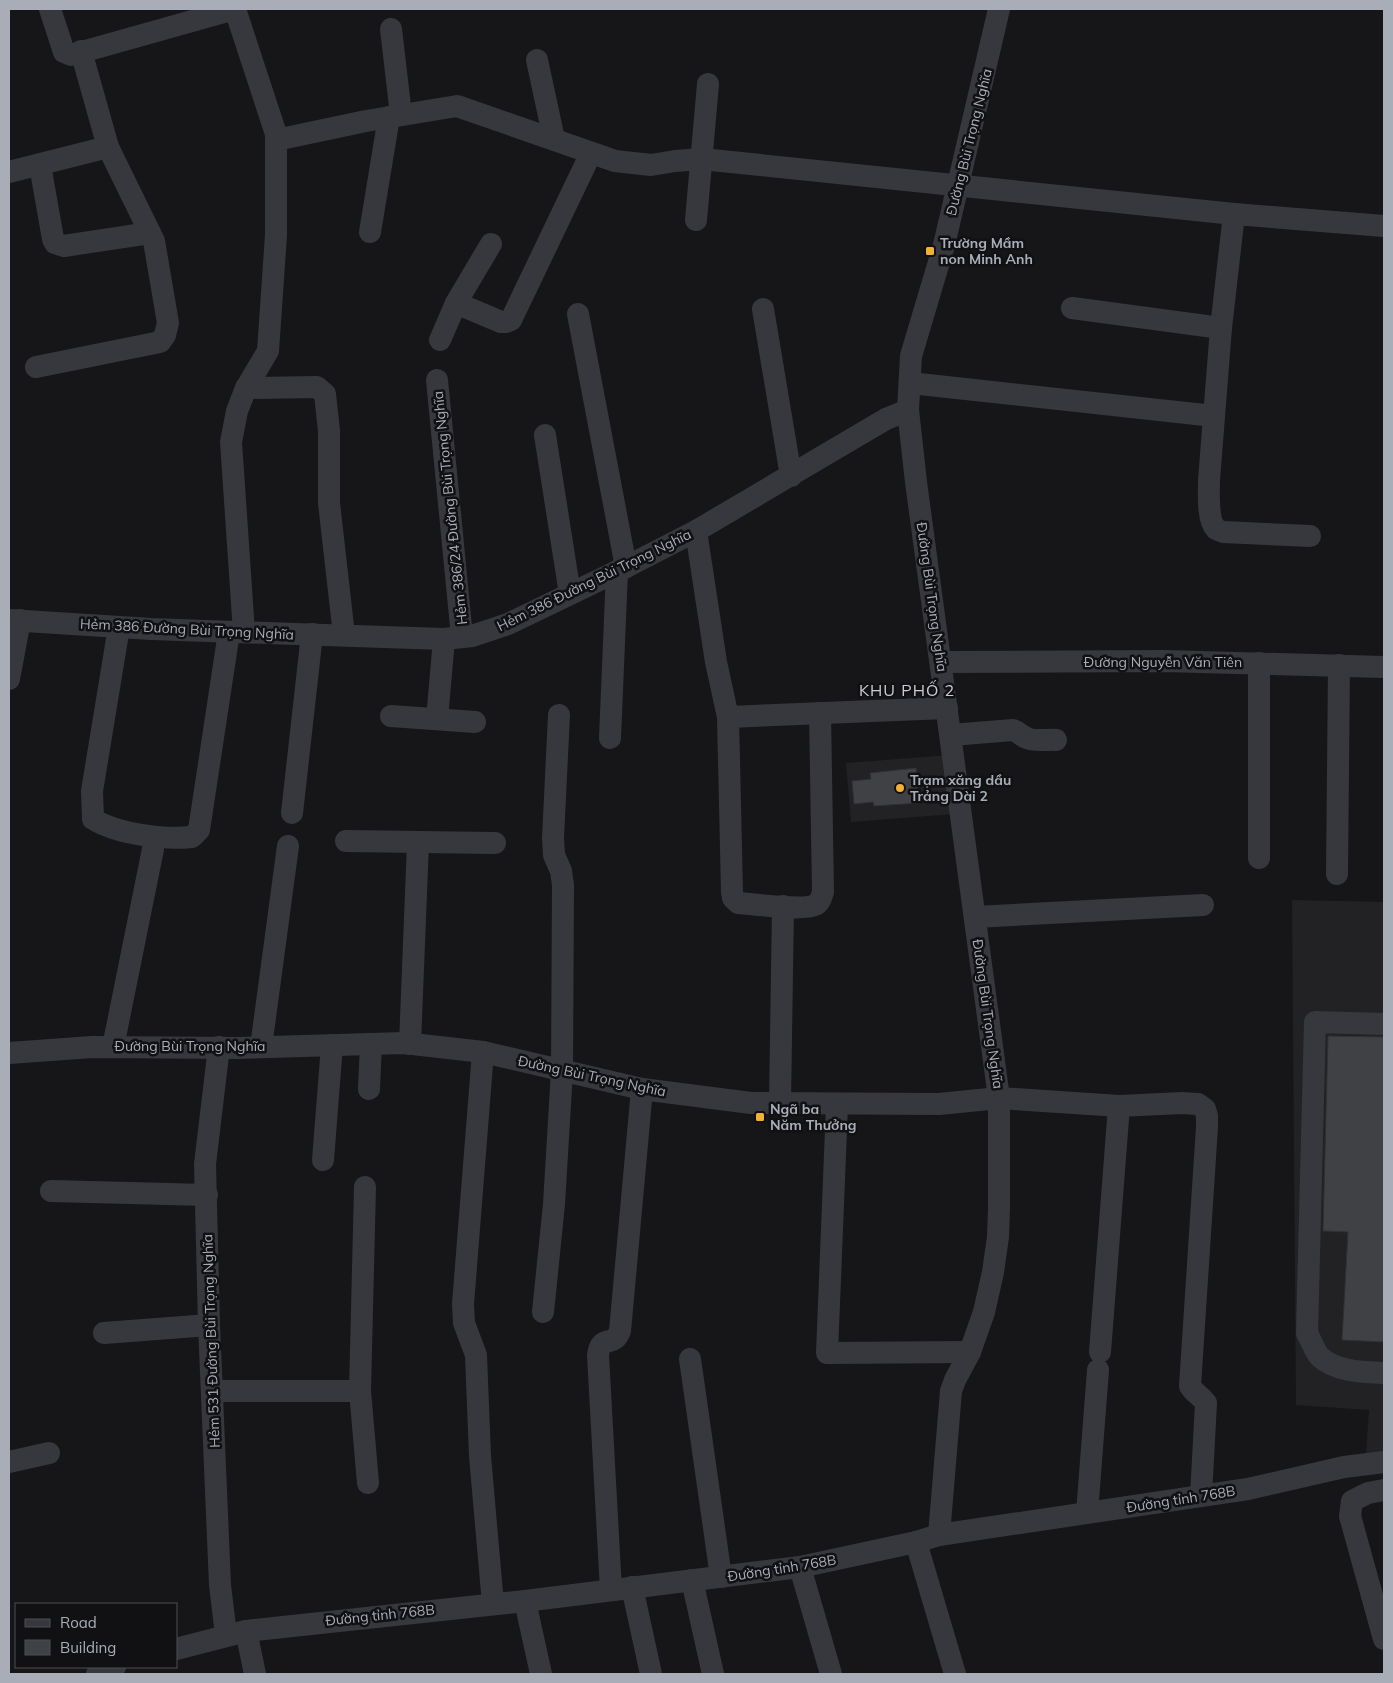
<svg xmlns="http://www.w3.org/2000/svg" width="1393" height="1683" viewBox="0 0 1393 1683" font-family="Mulish,sans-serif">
<rect width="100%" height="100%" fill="#161618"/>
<g fill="#222225">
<polygon points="950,755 954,814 851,822 846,763"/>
<polygon points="1292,900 1384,902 1384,1453 1366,1455 1369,1410 1296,1405"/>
</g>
<g fill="#404145" stroke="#303034">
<polygon points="916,768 919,803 874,806 873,802 854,804 852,781 871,779 870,773"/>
<polygon points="1328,1036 1384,1037 1384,1342 1342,1340 1348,1232 1323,1231"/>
</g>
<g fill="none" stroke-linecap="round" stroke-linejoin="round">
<g stroke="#37383d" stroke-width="22">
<polyline points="50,9 64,52 71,55 235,9"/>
<polyline points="235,9 276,134 276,235 268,351 246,388 237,411 231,442 244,632"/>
<polyline points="391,29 401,115"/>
<polyline points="537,60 554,139"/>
<polyline points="276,140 366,121 457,106 615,161 651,165 675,161 702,159 1234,214 1384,226"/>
<polyline points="40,165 53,239 55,243 64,246 150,233"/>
<polyline points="9,172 108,147"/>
<path d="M 1234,214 L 1221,328 L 1209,480 C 1209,492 1207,520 1216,529 C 1216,529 1222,532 1223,532 L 1310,536"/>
<polyline points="696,220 708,84"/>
<polyline points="370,232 389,117"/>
<polyline points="456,303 501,322 506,322 511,320 591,153"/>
<polyline points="1072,308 1221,328"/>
<polyline points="763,309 791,476"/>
<polyline points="578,314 626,567"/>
<polyline points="440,340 456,303 491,244"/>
<polyline points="36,367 160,342 165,335 168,323 154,241 108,147 81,51"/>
<polyline points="437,380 462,637"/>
<polyline points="910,383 1214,416"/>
<polyline points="246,388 317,387 325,394 329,431 329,503 344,635"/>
<polyline points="545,435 570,594"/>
<path d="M 696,531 L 716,662 L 728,717 L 732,892 L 733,898 L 738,903 C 753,904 803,911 815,905 C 820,903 821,898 823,892 L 820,713"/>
<polyline points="9,620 151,629 295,634 444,639 472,636 508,624 626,567 696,531 886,419 908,410"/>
<path d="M 119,627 L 92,791 L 93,819 C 117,834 164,840 192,837 L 199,830 L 229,632"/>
<polyline points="941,662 1165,661 1384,667"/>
<polyline points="1259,663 1259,858"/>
<polyline points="9,679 20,620"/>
<polyline points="391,716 475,722"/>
<polyline points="728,717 947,708"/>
<polyline points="437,719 444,639"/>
<path d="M 951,735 L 1013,730 C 1019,732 1021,736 1027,738 C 1035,742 1048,739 1056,740"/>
<polyline points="610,738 617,571"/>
<polyline points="292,813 312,634"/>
<polyline points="346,841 495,843"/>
<polyline points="1337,874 1339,665"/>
<polyline points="975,917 1203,905"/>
<path d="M 1384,1024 L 1315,1022 L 1307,1333 C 1311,1340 1315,1352 1320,1357 C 1336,1372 1365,1372 1384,1373"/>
<polyline points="410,1044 418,843"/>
<polyline points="113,1047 153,849"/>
<polyline points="219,1047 205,1164 209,1325 220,1585 226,1635"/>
<polyline points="261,1047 288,846"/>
<polyline points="483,1052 463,1304 464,1323 476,1355 480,1456 493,1604"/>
<polyline points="9,1053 92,1047 237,1048 404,1043 483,1052 642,1089 751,1103 939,1104 999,1098 916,482 908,410 911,356 944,245 999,9"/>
<polyline points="369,1089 371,1044"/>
<polyline points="780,1103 783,906"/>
<polyline points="837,1105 827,1353 970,1352"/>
<polyline points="323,1160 332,1045"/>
<polyline points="365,1187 360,1391 368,1483"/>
<polyline points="51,1191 207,1195"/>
<polyline points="543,1312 554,1204 562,1071 563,885 561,871 554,855 553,838 559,715"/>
<polyline points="104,1333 209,1325"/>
<polyline points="1100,1352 1119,1106"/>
<polyline points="690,1359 721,1577"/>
<polyline points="212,1391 360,1391"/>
<polyline points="9,1462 49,1453"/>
<polyline points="1384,1490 1368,1493 1352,1501 1350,1516 1384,1639"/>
<polyline points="1087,1513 1098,1370"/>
<path d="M 939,1535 L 951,1391 L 955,1380 L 970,1352 L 984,1312 L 993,1272 L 998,1237 L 999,1208 L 999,1098 L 1119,1106 L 1182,1103 L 1198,1104 L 1205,1109 L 1207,1116 L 1207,1127 L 1190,1386 C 1194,1393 1201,1396 1206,1403 L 1201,1496"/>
<polyline points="916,1542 955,1674"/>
<polyline points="800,1567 831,1674"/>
<polyline points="692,1580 713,1674"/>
<polyline points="632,1587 651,1674"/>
<path d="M 611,1590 L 598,1355 C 601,1333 613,1349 620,1331 L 642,1089"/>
<polyline points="525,1601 541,1674"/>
<polyline points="246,1631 255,1674"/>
<polyline points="176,1649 246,1631 525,1601 800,1567 916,1542 939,1535 1248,1489 1344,1467 1384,1462"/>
<polyline points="97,1674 115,1667"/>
</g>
</g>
<g fill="#f2b134" stroke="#111113" stroke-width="2">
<rect x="925" y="246" width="10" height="10" rx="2.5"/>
<circle cx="900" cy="788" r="5"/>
<rect x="755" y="1112" width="10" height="10" rx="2.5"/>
</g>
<g text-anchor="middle" stroke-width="5" stroke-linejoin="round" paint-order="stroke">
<g font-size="14" fill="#a8adb8" stroke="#111113">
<text transform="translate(969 142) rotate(-76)" y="5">Đường Bùi Trọng Nghĩa</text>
<text transform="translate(450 508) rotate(-96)" y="5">Hẻm 386/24 Đường Bùi Trọng Nghĩa</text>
<text transform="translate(594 580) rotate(-26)" y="5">Hẻm 386 Đường Bùi Trọng Nghĩa</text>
<text transform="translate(932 597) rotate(82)" y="5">Đường Bùi Trọng Nghĩa</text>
<text transform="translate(187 629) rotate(3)" y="5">Hẻm 386 Đường Bùi Trọng Nghĩa</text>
<text x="1163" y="667">Đường Nguyễn Văn Tiên</text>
<text transform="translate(988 1014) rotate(82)" y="5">Đường Bùi Trọng Nghĩa</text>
<text x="190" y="1051">Đường Bùi Trọng Nghĩa</text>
<text transform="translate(592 1076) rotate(12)" y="5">Đường Bùi Trọng Nghĩa</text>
<text transform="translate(211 1341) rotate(-92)" y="5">Hẻm 531 Đường Bùi Trọng Nghĩa</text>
<text transform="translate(1181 1499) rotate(-9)" y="5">Đường tỉnh 768B</text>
<text transform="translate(782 1568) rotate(-9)" y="5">Đường tỉnh 768B</text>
<text transform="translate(380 1615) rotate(-6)" y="5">Đường tỉnh 768B</text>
</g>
<g font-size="14" font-weight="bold" fill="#a8adb8" stroke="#111113" text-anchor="start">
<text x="940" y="248">Trường Mầm<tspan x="940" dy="16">non Minh Anh</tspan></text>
<text x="910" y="785">Trạm xăng dầu<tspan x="910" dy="16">Trảng Dài 2</tspan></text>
<text x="770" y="1114">Ngã ba<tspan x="770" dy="16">Năm Thưởng</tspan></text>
</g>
<g font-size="16" letter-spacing="1" fill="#c9ccd4" stroke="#111113">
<text x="907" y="696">KHU PHỐ 2</text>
</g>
</g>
<rect width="1393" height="1683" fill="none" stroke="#a8adb8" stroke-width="20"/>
<rect x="15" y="1603" width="162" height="65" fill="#111113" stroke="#4d4f55"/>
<rect x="25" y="1619" width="25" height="8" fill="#37383d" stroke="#4d4f55"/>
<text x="60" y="1628" font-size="15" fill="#a8adb8">Road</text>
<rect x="25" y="1640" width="25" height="15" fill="#404145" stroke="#4d4f55"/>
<text x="60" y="1653" font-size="15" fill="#a8adb8">Building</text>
</svg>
